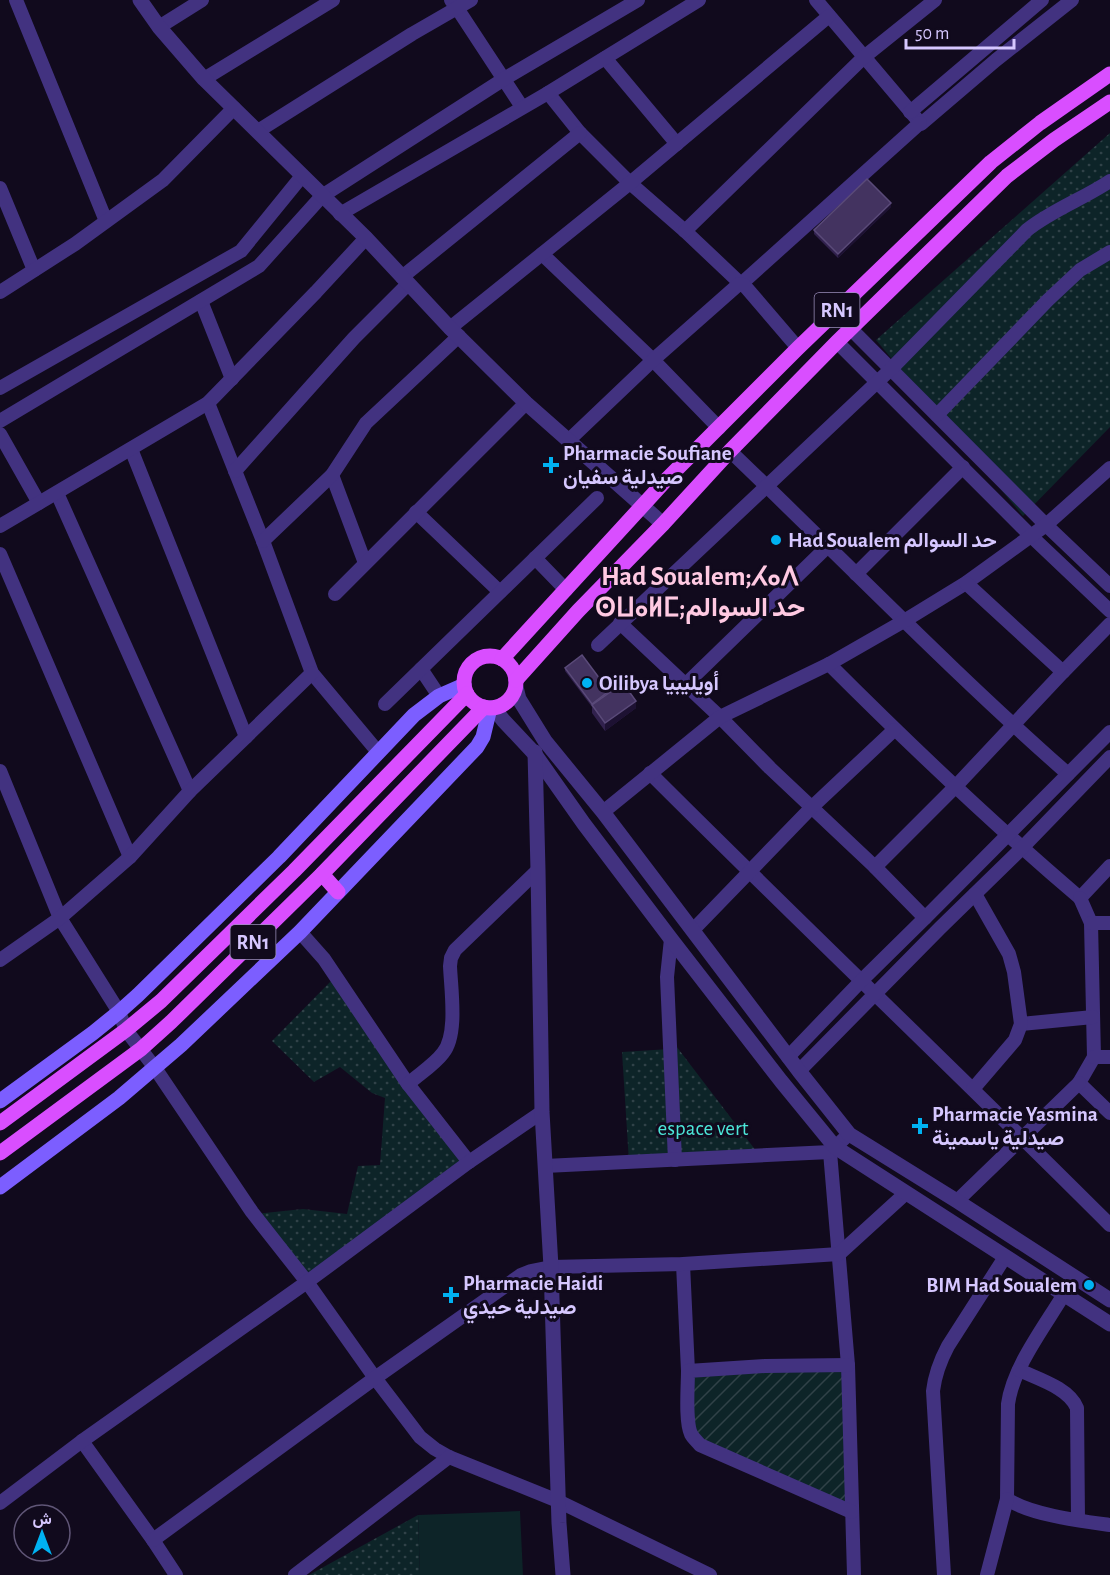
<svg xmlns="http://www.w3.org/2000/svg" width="1110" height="1575" viewBox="0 0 1110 1575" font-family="'Alegreya Sans',Vazirmatn,'Noto Sans Tifinagh',sans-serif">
<defs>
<pattern id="park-dots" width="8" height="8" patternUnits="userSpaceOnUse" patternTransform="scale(1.5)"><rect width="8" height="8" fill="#0d2428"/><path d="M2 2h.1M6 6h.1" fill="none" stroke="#304248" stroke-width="1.8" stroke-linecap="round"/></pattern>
<pattern id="garden-furrows" width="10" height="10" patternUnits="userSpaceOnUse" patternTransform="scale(1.5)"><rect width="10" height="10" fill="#0d2428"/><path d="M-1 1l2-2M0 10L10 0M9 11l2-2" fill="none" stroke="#304248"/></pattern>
</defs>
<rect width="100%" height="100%" fill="#110a1d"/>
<polygon fill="#0d2428" points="520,1511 523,1575 420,1575 418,1515"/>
<g fill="url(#park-dots)">
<polygon points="1110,133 1110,427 1023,516 876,340"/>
<polygon points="333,979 465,1164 305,1281 255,1214 303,1209 347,1214 358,1166 380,1165 385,1098 372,1093 340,1067 314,1082 272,1041"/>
<polygon points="670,1038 760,1156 629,1162 622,1052 670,1049"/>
<polygon points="418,1515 420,1575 309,1575"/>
</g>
<polygon fill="url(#garden-furrows)" points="848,1365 852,1512 692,1437 688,1371"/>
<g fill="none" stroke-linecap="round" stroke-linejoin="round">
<g stroke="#423280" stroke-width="14">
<polyline points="16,0 106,221"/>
<polyline points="451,0 457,8 522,107"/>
<polyline points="816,0 921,124 996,60 1072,0"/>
<polyline points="159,27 202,0"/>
<polyline points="605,58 677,144"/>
<polyline points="204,79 333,0"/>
<polyline points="548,93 580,133 630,183 685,231 741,284 920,123"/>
<polyline points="910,112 1042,0"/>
<polyline points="258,131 412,34 471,0"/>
<polyline points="0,188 34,270"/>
<polyline points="340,214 548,93 699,0"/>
<polyline points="685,231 864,57 935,0"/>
<polyline points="542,254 653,360 719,428"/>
<polyline points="402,277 580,133"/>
<polyline points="0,292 75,244 163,180 234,108"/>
<polyline points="201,301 232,379"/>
<polyline points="450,328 630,183 829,16"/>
<polyline points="851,329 1046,525 1110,586"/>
<polyline points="837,342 1031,536 1110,611"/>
<polyline points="0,388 241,251 302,176"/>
<polyline points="208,403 263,541 312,673 378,752"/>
<polyline points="937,415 1048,300 1080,270 1110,252"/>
<polyline points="0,421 259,266 322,196 504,79 638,0"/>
<polyline points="0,434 39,503"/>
<polyline points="569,440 653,360 739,284 744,285 798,348"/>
<polyline points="131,449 246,737"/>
<path d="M 730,451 C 843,559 951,671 1068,774"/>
<polyline points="235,471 354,338 408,284"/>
<polyline points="332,475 365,563"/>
<polyline points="57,493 190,791"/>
<polyline points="416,512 500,592"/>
<polyline points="0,526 208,403 316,292 366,238"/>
<polyline points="263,541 332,475 366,423 459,336"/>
<polyline points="0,554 130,857"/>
<polyline points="535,558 566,590"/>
<polyline points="856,574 963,467"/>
<polyline points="335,594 526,403"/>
<polyline points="620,623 720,717 770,768 875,867 925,918"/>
<path d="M 598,645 L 891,369 L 1027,230 C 1052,210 1083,199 1110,181"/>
<path d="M 829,664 C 910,745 993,824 1080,898 L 1110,866"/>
<polyline points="421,669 439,696"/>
<polyline points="1063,672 1110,624"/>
<polyline points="686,684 828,546"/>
<polyline points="385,704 597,498"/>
<polyline points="0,771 60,918 119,1012 126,1030 155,1068 252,1212 307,1282 375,1378 420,1437 435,1449 449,1457 558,1501 710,1575"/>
<path d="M 650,773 C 802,925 958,1073 1110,1225"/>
<polyline points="603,812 720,717 829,664 904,621 966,583 1046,525 1110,468"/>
<polyline points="875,867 956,786 1063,672 966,583"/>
<polyline points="1080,898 1091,923 1094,1057 1079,1083 1110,1113"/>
<polyline points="1091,923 1110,923"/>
<polyline points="693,930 811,808 894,730"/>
<polyline points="300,932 324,959 408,1084 469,1162"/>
<polyline points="671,939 667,977 675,1160"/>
<polyline points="0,960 60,918 130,857 190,791 312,673"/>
<polyline points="1021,1024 1093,1017"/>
<polyline points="788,1057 862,980 925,918 1110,732"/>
<polyline points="1094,1057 1110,1057"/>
<polyline points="799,1071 940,928 1022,848 1110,757"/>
<path d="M 408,1084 C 419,1074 434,1065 443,1053 C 458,1035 451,990 450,966 L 451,958 L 455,950 L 538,870"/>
<polyline points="973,1089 1015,1040 1021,1024 1014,972 1009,954 975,894"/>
<polyline points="830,1152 848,1365 854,1575"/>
<polyline points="545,1166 830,1152 849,1134"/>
<polyline points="957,1201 1079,1083"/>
<polyline points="683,1264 688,1371"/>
<path d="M 1064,1294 C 1045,1326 1013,1367 1008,1404 L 1007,1499 C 1031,1515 1081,1521 1110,1525"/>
<path d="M 848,1365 L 765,1366 L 688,1371 C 688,1386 685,1421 691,1434 C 693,1438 697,1441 700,1445 L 852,1512"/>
<path d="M 1019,1370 C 1038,1379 1069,1388 1077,1408 L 1078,1520"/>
<polyline points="82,1441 153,1540 176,1575"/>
<polyline points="0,1503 82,1441 307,1282 469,1162 542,1112"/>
<polyline points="153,1540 375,1378 521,1275 531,1271 551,1267 683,1264 839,1254 906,1193"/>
<polyline points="295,1575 449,1457"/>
<path d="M 944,1575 L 933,1391 C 935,1374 940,1361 948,1346 L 1005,1257"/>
<polyline points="987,1575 1007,1499"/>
</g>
<g stroke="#423280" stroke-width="15">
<polyline points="140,0 159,27 204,79 366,238 450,328 526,403 663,524"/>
<polyline points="516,687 519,699 545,741 603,812 799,1071 849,1134 957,1201 1110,1300"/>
<polyline points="494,708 503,720 534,753 584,824 671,939 781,1081 835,1147 1110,1324"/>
<polyline points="535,752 538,870 542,1112 551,1267 559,1523 563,1575"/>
</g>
<g stroke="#7c5eff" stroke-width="15">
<polyline points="0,1101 93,1033 119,1012 138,995 279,857 414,715 439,696 464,685"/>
<polyline points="0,1187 119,1098 181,1045 300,932 477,747 483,737 490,708"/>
</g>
<g stroke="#d94eff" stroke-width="15">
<circle cx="490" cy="682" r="26"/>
<polyline points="502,659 666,480 798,348 991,162 1040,123 1110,74"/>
<polyline points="516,680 578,611 663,524 730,451 837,342 1007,176 1054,140 1110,102"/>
<polyline points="322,874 338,892"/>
<polyline points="0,1123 126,1030 161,1001 294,871 467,694"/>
<polyline points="0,1153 141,1049 171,1022 322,874 484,707"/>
</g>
</g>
<g fill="#31214d">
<polygon points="891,207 838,258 814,234 814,230"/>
<polygon points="565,668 609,693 636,708 605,731 592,713 592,707 565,671"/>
</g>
<g fill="#1d1132">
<polygon points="891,203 891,207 838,258 838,254"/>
<polygon points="636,701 636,708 605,731 605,723"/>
</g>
<g fill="#433360" stroke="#5a4a79" stroke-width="1.5">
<polygon points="867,179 891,203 838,254 814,230"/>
<polygon points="582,655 609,691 592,704 565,668"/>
<polygon points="623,683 636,701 605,723 592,705"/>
</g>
<g fill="#00b2f2" stroke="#110a1d" stroke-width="2">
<path d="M548 456h6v6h6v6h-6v6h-6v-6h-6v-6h6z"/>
<circle cx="776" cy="540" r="6"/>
<circle cx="587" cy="683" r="6"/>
<path d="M917 1117h6v6h6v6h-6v6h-6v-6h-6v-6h6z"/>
<circle cx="1089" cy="1285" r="6"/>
<path d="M448 1286h6v6h6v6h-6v6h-6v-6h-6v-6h6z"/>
</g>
<g text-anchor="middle" stroke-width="6" stroke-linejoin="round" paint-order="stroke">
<g fill="#110a1d" stroke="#9b8ebb" stroke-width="1.5">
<rect x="814.5" y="293" width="45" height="34" rx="4.5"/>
<rect x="230.5" y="925" width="45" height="34" rx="4.5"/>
</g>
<g font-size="20" font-weight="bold" fill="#d6c7ff">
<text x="837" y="317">RN1</text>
<text x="253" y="949">RN1</text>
</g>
<g font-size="21" font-weight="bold" fill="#d6c7ff" stroke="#110a1d" text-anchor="start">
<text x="563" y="460">Pharmacie Soufiane<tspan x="563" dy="24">صيدلية سفيان</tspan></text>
<text x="788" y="547">Had Soualem حد السوالم</text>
<text x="599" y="690">Oilibya أويليبيا</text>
<text x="932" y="1121">Pharmacie Yasmina<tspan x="932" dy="24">صيدلية ياسمينة</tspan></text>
<text x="463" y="1290">Pharmacie Haidi<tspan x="463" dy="24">صيدلية حيدي</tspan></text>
<text x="1077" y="1292" text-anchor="end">BIM Had Soualem</text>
</g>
<g font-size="21" fill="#4ce6d8" stroke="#110a1d">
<text x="703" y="1135">espace vert</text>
</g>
<g font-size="27" font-weight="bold" fill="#ffc9e2" stroke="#110a1d">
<text x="700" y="585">Had Soualem;ⵃⴰⴷ<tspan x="700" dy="31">ⵙⵡⴰⵍⵎ;حد السوالم</tspan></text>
</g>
</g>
<g transform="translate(42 1533)"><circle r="28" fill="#110a1d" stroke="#605677" stroke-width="1.5"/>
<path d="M0-4.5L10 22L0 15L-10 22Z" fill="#00b2f2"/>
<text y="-9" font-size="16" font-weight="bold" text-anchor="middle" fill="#d6c7ff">ش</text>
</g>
<path d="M906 39v9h108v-9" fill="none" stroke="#d6c7ff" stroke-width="3"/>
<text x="915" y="39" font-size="18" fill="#d6c7ff" stroke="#110a1d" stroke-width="4.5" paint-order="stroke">50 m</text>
</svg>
